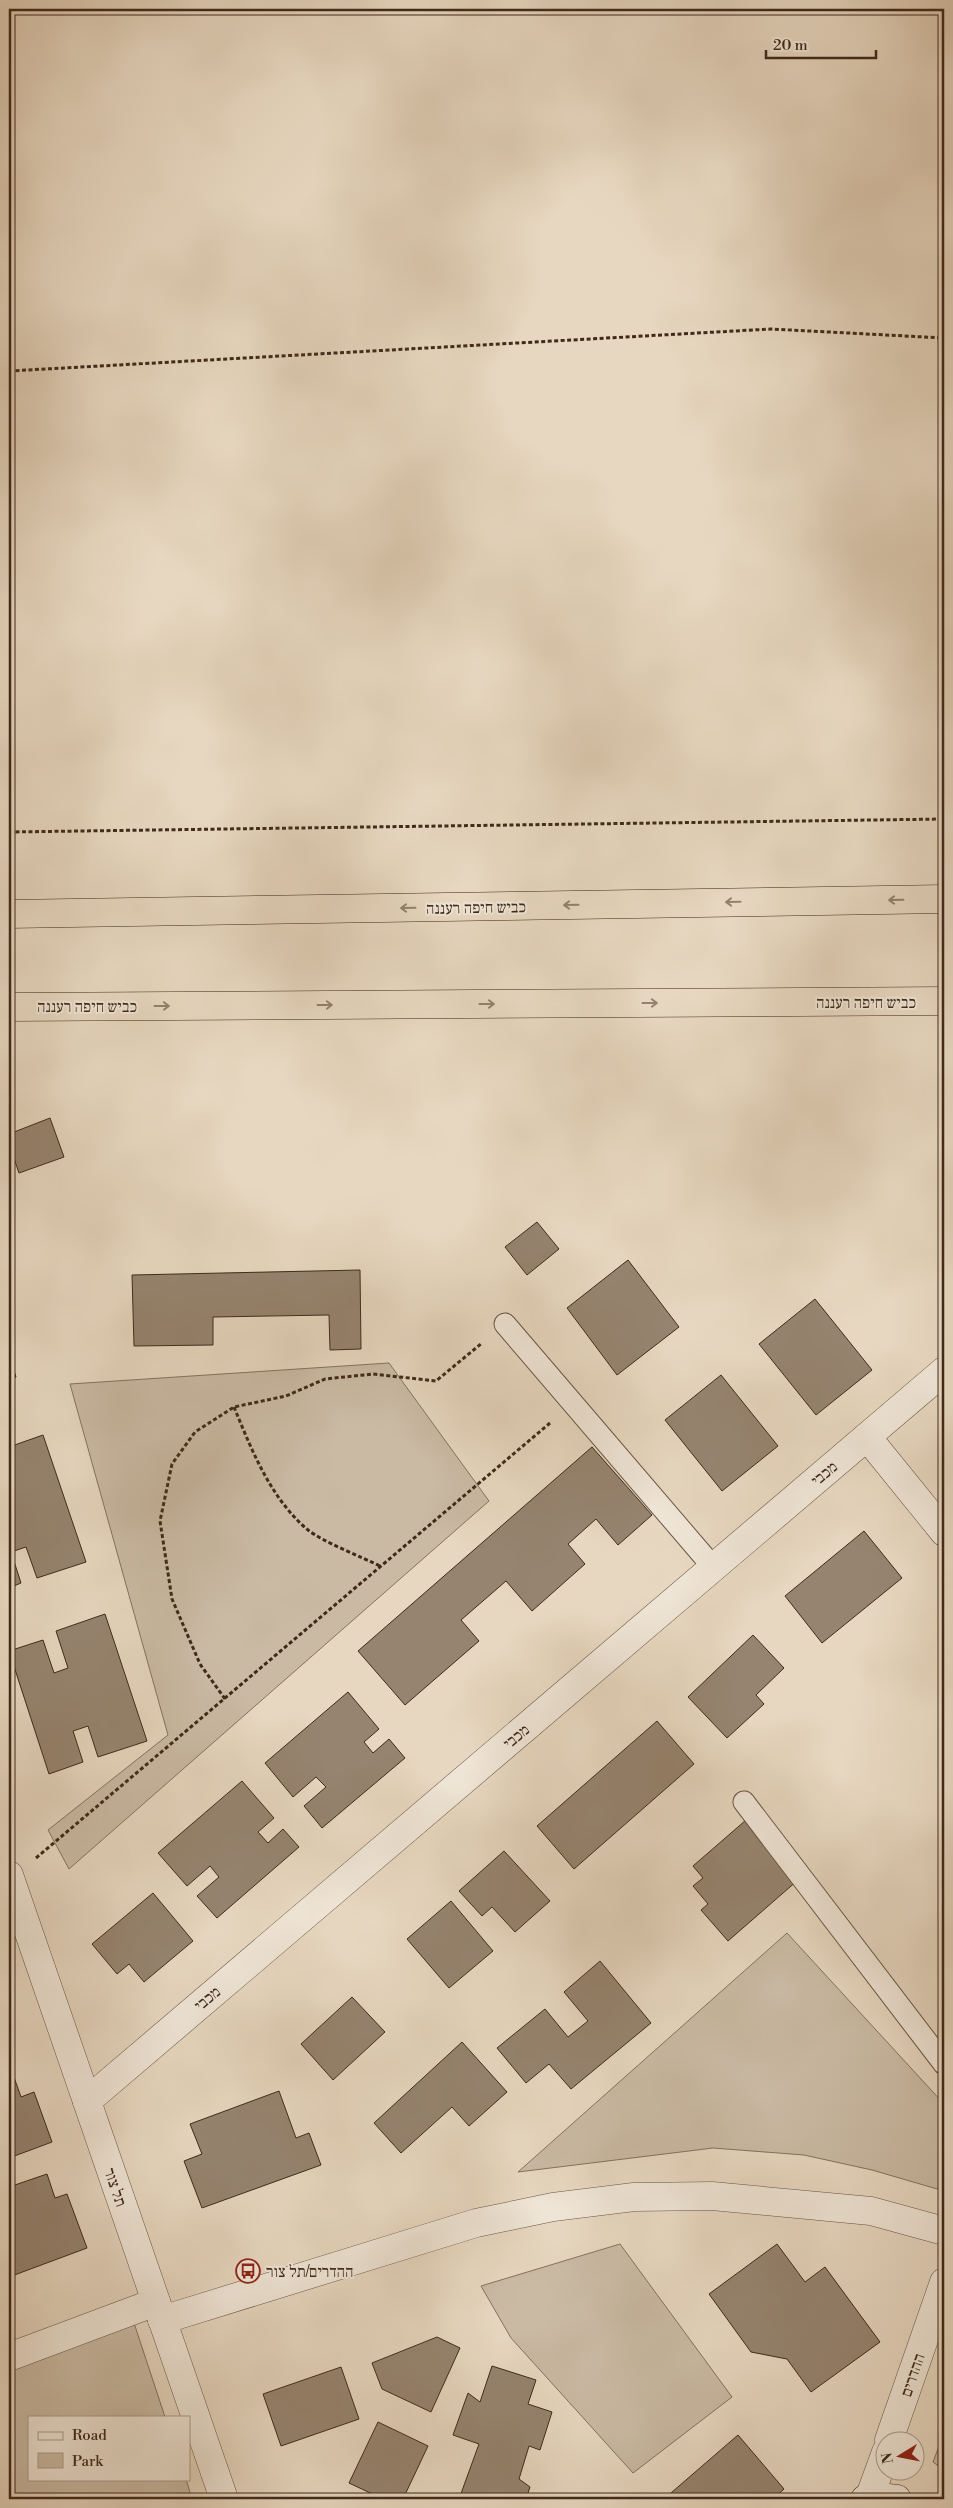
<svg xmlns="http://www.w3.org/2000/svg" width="953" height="2508" viewBox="0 0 953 2508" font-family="'Libre Bodoni','Frank Ruhl Libre',serif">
<rect width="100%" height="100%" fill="#e7d7c0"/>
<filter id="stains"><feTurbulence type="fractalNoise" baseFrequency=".004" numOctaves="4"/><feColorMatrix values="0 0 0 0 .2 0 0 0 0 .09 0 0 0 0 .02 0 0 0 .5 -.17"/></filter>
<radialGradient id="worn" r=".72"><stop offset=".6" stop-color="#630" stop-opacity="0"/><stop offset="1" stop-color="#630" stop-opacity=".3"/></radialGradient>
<g fill="#cabaa4" stroke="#84725f">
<polygon points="389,1363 489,1501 69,1869 48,1830 168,1735 70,1384"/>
<polygon points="787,1933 944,2104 944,2191 872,2170 804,2155 713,2148 518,2172"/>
<polygon points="620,2244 732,2397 633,2473 511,2338 481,2286"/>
<polygon points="133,2320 165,2417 29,2417 29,2479 186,2479 192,2499 9,2499 9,2369"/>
<polygon points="944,2433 944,2470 933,2462"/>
</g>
<g fill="#968470" stroke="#3f2a1a">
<polygon points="50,1118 64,1157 19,1173 9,1144 9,1134"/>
<polygon points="537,1222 559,1249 527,1275 505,1247"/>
<polygon points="628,1260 679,1327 617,1375 567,1308"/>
<polygon points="360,1270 361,1349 330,1350 329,1315 213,1317 213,1345 134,1346 132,1275"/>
<polygon points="815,1299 872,1370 816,1415 759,1344"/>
<polygon points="9,1356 16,1377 9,1380"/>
<polygon points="721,1375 778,1446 722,1491 665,1420"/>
<polygon points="43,1435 86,1562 37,1578 26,1547 11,1552 21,1583 9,1588 9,1447"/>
<polygon points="592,1447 652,1515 618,1545 596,1519 568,1544 585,1564 532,1611 506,1581 461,1620 479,1641 405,1705 358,1651"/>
<polygon points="864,1531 902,1578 822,1643 785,1596"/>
<polygon points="105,1614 147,1741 98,1757 88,1726 73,1731 83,1762 49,1774 9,1651 43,1640 54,1673 68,1668 56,1631"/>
<polygon points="753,1635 784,1668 756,1695 764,1704 727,1738 688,1697"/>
<polygon points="348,1692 379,1729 364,1742 373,1753 389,1739 405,1758 322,1828 304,1806 326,1787 316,1777 293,1797 265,1763"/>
<polygon points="657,1721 694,1764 574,1869 537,1826"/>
<polygon points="242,1781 274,1818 258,1832 268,1843 283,1829 299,1847 217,1918 197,1896 219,1877 210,1866 187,1886 158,1853"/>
<polygon points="746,1820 798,1880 728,1941 701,1910 708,1904 693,1886 703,1878 693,1866"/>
<polygon points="504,1851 550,1901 515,1932 492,1907 482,1916 459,1891"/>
<polygon points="153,1893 193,1941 144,1982 129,1964 117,1974 92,1944"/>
<polygon points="451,1901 493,1951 449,1988 407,1939"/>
<polygon points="600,1961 651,2023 571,2089 549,2064 526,2083 497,2048 545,2009 568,2037 588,2021 564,1992"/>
<polygon points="352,1997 385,2032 333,2080 301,2044"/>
<polygon points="462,2042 507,2092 469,2126 452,2107 401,2153 374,2123"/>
<polygon points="9,2063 21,2097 34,2092 52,2142 9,2158"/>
<polygon points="279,2091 296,2138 309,2133 321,2165 202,2208 184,2161 202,2154 190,2124"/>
<polygon points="47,2174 55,2198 67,2194 87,2248 9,2277 9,2187"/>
<polygon points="777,2244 805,2282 825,2267 880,2342 811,2392 787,2359 751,2352 709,2294"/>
<polygon points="437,2337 460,2348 431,2412 382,2389 372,2363"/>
<polygon points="492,2366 536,2380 528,2404 552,2412 540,2450 529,2446 519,2479 530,2487 526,2499 459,2499 479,2444 453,2435 468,2393 480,2402"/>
<polygon points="341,2367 359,2419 281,2446 263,2394"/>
<polygon points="378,2422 428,2446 403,2499 383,2499 349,2483"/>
<polygon points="738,2435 784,2489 773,2499 664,2499"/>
<polygon points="562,2494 576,2499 560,2499"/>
</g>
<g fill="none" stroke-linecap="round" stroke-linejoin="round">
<g stroke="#695544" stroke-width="23">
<g id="lane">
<polyline points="505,1324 713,1567"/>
<polyline points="744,1802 944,2064"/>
</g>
</g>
<g stroke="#695544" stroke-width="29">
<g id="street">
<polyline points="867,1437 944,1532"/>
<polyline points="9,1875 224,2499"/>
<polyline points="87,2101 944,1371"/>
<polyline points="162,2320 476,2223 553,2207 634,2197 712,2196 871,2211 944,2231"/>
<polyline points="9,2357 156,2302"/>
<polyline points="889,2440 944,2282"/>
<polyline points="870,2496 886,2452"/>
</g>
</g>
<g stroke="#3f2a1a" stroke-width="29">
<polyline id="secondary" points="865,2499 870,2496 897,2499"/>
</g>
<g stroke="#3f2a1a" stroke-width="29">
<g id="highway">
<polyline points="9,914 944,899"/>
<polyline points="9,1007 944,1001"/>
</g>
</g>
<g stroke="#3f2a1a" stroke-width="3" stroke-dasharray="4 2.5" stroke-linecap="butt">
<polyline points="9,371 771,329 944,338"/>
<polyline points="9,832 944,819"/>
<path d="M 234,1407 C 252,1451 271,1499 308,1530 C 323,1542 362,1557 380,1566"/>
<polyline points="225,1699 200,1664 172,1599 160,1521 172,1464 195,1432 234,1407 286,1396 325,1379 373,1374 436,1381 482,1343"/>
<polyline points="36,1858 550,1423"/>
</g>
<use href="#lane" stroke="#efe5d6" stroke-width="21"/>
<use href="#street" stroke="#efe5d6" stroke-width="28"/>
<use href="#secondary" stroke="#efe5d6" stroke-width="28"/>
<use href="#highway" stroke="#e7d7c0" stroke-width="28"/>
</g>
<defs><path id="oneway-shaft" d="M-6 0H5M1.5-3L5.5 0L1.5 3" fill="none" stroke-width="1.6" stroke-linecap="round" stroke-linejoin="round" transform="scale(1.25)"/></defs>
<g stroke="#93806d">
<use href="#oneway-shaft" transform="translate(896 900) rotate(179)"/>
<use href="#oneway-shaft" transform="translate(733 902) rotate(179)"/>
<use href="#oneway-shaft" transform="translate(571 905) rotate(179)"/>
<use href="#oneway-shaft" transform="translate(408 908) rotate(179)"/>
<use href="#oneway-shaft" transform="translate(650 1003)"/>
<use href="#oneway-shaft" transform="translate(487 1004)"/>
<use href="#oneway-shaft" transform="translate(325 1005)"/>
<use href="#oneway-shaft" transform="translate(162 1006)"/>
</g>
<defs>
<g id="bus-ring" transform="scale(1.25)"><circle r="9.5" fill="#efe5d6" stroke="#8f2418" stroke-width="1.5"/><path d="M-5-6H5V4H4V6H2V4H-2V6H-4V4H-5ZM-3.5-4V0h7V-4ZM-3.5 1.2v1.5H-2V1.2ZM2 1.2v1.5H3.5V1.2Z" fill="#8f2418"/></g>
</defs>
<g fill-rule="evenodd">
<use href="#bus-ring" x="248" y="2271"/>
</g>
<g text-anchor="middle" stroke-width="4" stroke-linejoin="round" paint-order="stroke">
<g font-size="16" fill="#3f2a1a" stroke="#efe5d6">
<text transform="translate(476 907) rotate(-1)" y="6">כביש חיפה רעננה</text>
<text x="866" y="1008">כביש חיפה רעננה</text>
<text x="87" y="1012">כביש חיפה רעננה</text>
<text transform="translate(824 1473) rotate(-40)" y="6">מכבי</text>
<text transform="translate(516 1736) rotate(-40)" y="6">מכבי</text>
<text transform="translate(207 1998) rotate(-40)" y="6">מכבי</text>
<text transform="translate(116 2187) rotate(71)" y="6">תל צור</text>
<text transform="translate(912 2375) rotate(-71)" y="6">ההדרים</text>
</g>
<g font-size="16" fill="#3f2a1a" stroke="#efe5d6" text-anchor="start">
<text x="266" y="2277">ההדרים/תל צור</text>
</g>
</g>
<rect width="953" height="2508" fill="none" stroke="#e7d7c0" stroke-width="30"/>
<rect x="10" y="10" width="933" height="2488" fill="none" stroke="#3f2a1a" stroke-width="2.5"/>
<rect x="15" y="15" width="923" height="2478" fill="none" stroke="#3f2a1a"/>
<rect x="28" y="2416" width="162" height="65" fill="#efe5d6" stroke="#a99a8b"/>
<rect x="38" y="2432" width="25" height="8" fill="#efe5d6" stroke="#a99a8b"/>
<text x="72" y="2440" font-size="15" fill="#3f2a1a">Road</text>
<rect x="38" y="2453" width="25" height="15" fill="#cabaa4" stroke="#a99a8b"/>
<text x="72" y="2466" font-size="15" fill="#3f2a1a">Park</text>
<g transform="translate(900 2456) rotate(260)"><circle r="24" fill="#efe5d6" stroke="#a99a8b"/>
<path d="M0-4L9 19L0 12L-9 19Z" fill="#8f2418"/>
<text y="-8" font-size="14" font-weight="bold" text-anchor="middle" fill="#3f2a1a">N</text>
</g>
<path d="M766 50v8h110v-8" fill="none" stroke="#3f2a1a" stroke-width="2.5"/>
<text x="773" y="50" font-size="15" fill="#3f2a1a" stroke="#efe5d6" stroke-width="4" paint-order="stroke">20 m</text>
<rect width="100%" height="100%" filter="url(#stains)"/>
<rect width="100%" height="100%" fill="url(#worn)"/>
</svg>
